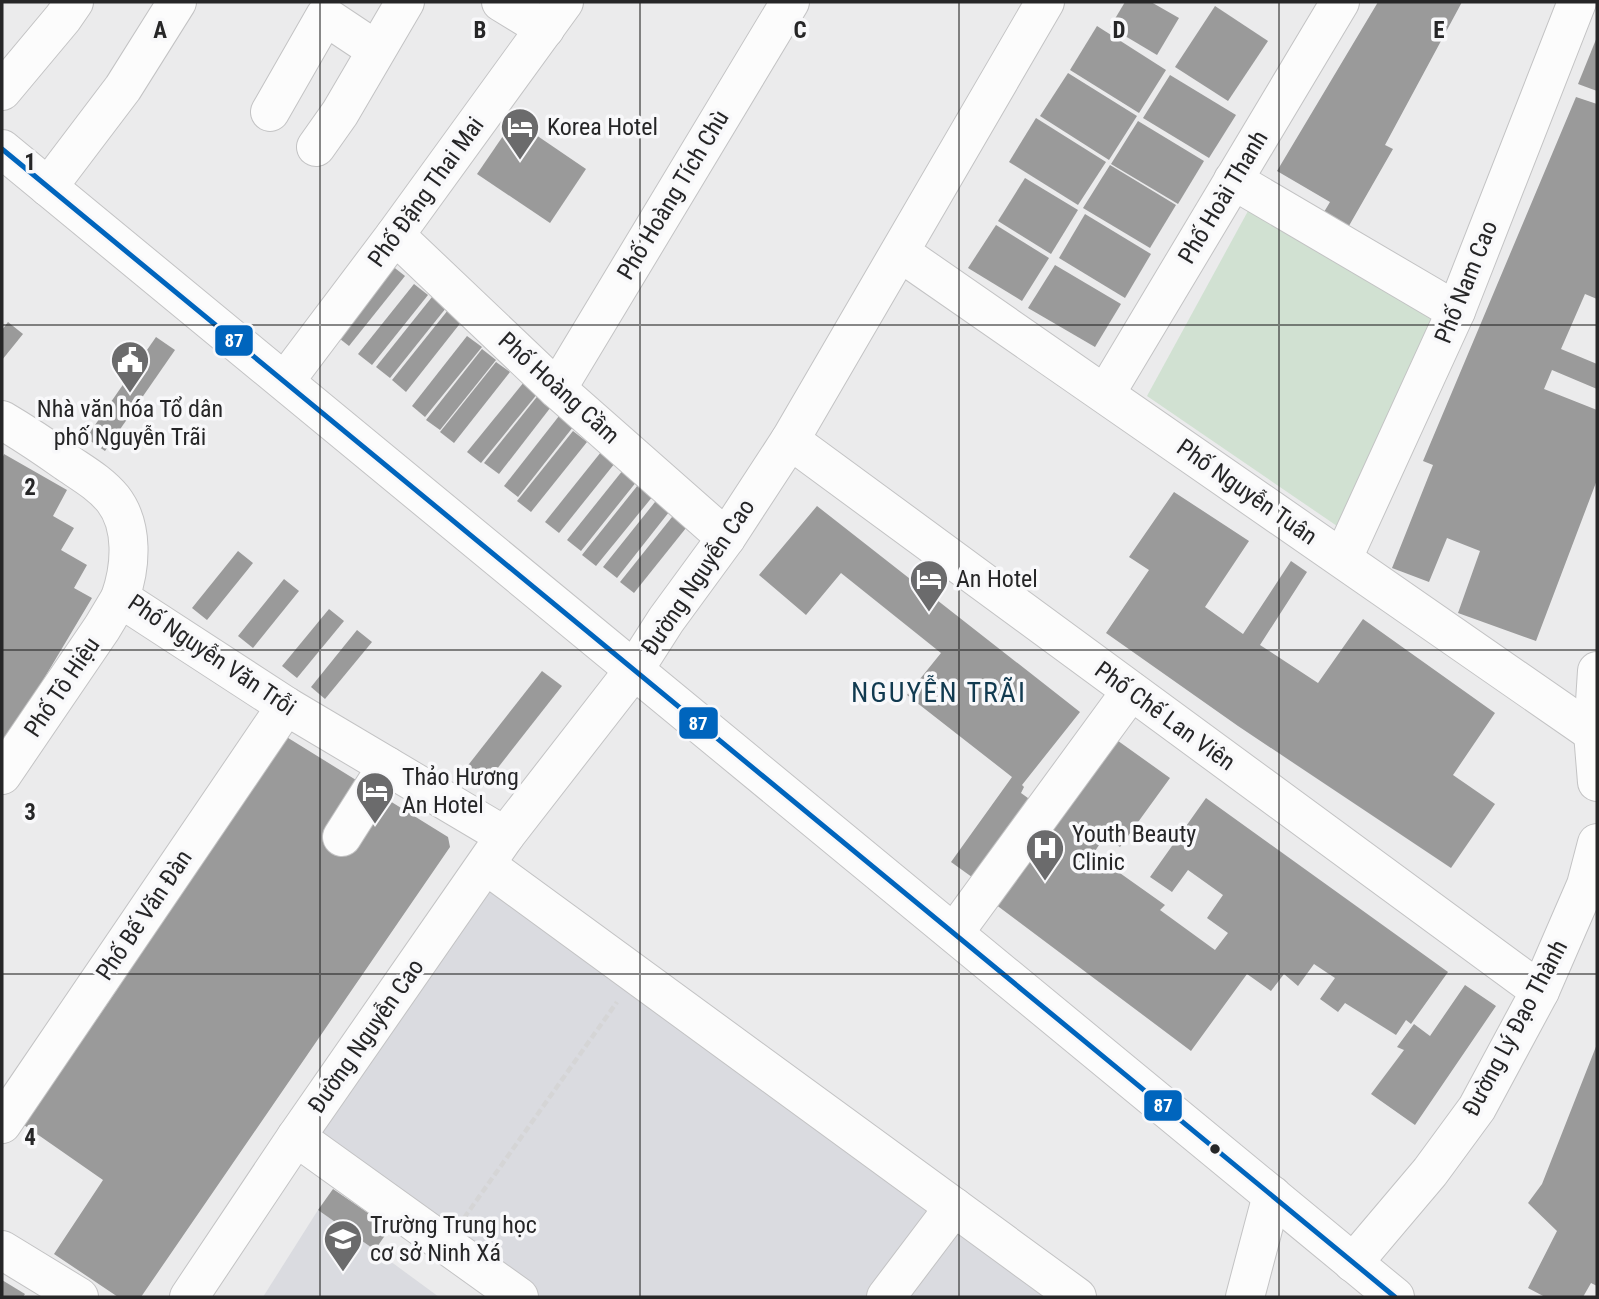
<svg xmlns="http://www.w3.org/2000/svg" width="1599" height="1299" viewBox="0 0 1599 1299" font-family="'Roboto Condensed',sans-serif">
<rect width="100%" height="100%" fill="#ebebec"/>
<g fill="#dadbe0">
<polygon points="486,865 1077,1297 519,1297 296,1137"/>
<polygon points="318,1210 375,1250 439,1297 263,1297"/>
</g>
<polygon fill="#d1e1d2" points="1248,211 1432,318 1337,526 1147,396"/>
<g fill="#9a9a9a">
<polygon points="1125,2 1151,2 1179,18 1157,55 1110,27"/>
<polygon points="1378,2 1462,2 1385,145 1393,149 1346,231 1321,217 1330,202 1277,171"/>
<polygon points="1215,6 1268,41 1228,101 1175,67"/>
<polygon points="1097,26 1166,70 1139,113 1070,70"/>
<polygon points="1597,37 1597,91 1578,84"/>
<polygon points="1068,73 1137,116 1109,160 1040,116"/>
<polygon points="1170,75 1236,115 1209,158 1143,118"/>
<polygon points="1576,97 1597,104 1597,299 1585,294 1561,349 1597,364 1597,389 1552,370 1544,389 1597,410 1597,480 1536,641 1458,613 1480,551 1447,538 1429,582 1392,568 1433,465 1423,461"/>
<polygon points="1036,118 1106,162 1078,205 1009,162"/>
<polygon points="514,120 586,169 550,223 477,174"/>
<polygon points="1138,121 1204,161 1178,204 1111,164"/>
<polygon points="1110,165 1176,205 1150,248 1083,208"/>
<polygon points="1025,178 1078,210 1051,254 998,221"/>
<polygon points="1085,214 1151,254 1125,298 1059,258"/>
<polygon points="996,225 1049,258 1022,301 968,268"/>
<polygon points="391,265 405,276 349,346 335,335"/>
<polygon points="1055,265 1121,304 1095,347 1028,308"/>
<polygon points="414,284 428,295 372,365 358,354"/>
<polygon points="432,297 446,308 390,378 376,367"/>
<polygon points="448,310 462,321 406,392 392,380"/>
<polygon points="8,322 23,334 2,360 2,330"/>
<polygon points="467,336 482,347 425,417 412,406"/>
<polygon points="156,337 175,350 105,451 86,438"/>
<polygon points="482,349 496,360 440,430 426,420"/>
<polygon points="496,362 510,372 454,443 440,432"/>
<polygon points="524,382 538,393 481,463 467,452"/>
<polygon points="540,393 554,403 499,474 484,463"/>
<polygon points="559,416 573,427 518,497 504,486"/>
<polygon points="573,431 587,442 531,512 517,501"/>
<polygon points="601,452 615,463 559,533 545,522"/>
<polygon points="4,454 67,490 53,516 74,528 61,550 87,565 74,588 92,598 2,749 2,459"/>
<polygon points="623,470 637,481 581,551 567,540"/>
<polygon points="638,485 653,496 596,566 582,555"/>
<polygon points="1174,492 1249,541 1205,607 1243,634 1291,561 1307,572 1260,645 1318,683 1363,619 1495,713 1453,775 1495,804 1451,868 1238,726 1106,633 1149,570 1129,557"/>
<polygon points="659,497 673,507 617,578 603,567"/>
<polygon points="817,506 1080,712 1022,785 1024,787 1021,793 1039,806 983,885 951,862 1012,777 907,695 941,653 841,573 806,615 759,575"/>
<polygon points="676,512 690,523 634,593 620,582"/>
<polygon points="238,551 253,563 207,620 192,608"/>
<polygon points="284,579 299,591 253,648 238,636"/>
<polygon points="329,609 344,621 297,678 282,666"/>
<polygon points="357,630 372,642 325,699 311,687"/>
<polygon points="542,671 562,686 482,788 462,773"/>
<polygon points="1107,733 1170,778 1120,847 1105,836 1093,854 1165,905 1160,910 1215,950 1228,933 1207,918 1223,895 1188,870 1172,892 1150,877 1206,798 1448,972 1411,1024 1406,1020 1396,1035 1345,1003 1338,1012 1320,999 1335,978 1314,964 1298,986 1284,974 1271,991 1247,974 1191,1051 987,898"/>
<polygon points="285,736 448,837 450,847 141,1297 118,1297 54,1254 103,1180 24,1125 114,994"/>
<polygon points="1465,985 1496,1006 1415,1125 1371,1094 1404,1050 1397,1047 1414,1024 1430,1036"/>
<polygon points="1597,1044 1597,1286 1591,1283 1583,1297 1545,1297 1528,1288 1557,1231 1528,1203 1542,1184"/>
<polygon points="333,1189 390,1228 375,1250 318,1210"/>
<polygon points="2,1280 25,1294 23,1297 2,1297"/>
</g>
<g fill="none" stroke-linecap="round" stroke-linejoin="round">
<g stroke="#c3c3c4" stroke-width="40">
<g id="minor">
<polyline points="501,2 545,29"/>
<polyline points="2,91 63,18 74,2"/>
<polyline points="270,112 325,16 376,50"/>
<polyline points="316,147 340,113 405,2"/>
<polyline points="1233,180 1456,311"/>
<polyline points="48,187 123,88 177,2"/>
<polyline points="395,235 557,389 726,538"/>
<polyline points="901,253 1593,733"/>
<polyline points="285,381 395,235 564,2"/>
<polyline points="557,389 790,2"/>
<polyline points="1106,393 1340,2"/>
<path d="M 2,420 C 24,433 45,447 66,462 C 82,473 100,483 113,499 C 134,526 131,567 120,598 L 286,706 L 505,836"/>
<polyline points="790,440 1540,991"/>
<polyline points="1343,558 1456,311 1577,2"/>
<polyline points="1597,671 1593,733 1597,782"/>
<polyline points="2,775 102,628 120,598"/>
<polyline points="342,837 387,766"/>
<polyline points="486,865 1077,1297"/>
<polyline points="954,933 1131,691"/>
<polyline points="2,1124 286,706"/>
<polyline points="296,1137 519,1297"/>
<polyline points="2,1250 79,1297"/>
<polyline points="1353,1263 1430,1172 1477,1108 1540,991 1586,885 1597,843"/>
<polyline points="886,1297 954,1207"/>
<polyline points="1245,1297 1272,1195"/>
</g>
</g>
<g stroke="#c3c3c4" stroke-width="40">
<g id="major">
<polyline points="2,149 1395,1297"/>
<polyline points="189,1297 296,1137 505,836 634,670 666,620 726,538 790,440 1045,2"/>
</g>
</g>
<polyline stroke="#d5d5d6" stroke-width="4.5" stroke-dasharray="7 3.5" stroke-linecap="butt" points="464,1218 617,1002"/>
<use href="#minor" stroke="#fcfcfc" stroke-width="38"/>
<use href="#major" stroke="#fcfcfc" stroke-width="38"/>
<g stroke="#f8f8fa" stroke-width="10">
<polyline id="bus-1" points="2,149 1395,1297"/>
</g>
<use href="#bus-1" stroke="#0065bd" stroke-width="5"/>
</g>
<path fill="none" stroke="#262627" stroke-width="2" stroke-opacity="0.55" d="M 320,2 L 320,1297M 640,2 L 640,1297M 959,2 L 959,1297M 1279,2 L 1279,1297M 2,325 L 1597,325M 2,650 L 1597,650M 2,974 L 1597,974"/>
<defs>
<g id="hotel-pin" transform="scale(2.0125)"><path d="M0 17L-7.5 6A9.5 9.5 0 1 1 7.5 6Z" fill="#6b6b6c" stroke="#f8f8fa"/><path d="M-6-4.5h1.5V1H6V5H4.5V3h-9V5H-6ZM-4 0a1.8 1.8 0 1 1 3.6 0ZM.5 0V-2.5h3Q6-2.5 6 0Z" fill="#fff"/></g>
<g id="civic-pin" transform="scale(2.0125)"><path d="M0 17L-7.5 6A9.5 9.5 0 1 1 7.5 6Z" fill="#6b6b6c" stroke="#f8f8fa"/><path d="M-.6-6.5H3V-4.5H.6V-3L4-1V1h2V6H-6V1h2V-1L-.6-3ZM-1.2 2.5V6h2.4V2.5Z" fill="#fff"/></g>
<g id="hospital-pin" transform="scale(2.0125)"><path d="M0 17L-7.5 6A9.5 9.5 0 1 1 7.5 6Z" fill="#6b6b6c" stroke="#f8f8fa"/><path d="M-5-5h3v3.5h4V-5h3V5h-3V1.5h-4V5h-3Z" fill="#fff"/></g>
<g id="school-pin" transform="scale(2.0125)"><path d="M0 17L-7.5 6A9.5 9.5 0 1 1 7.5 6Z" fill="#6b6b6c" stroke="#f8f8fa"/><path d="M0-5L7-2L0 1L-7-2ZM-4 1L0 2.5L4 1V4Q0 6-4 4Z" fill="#fff"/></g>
</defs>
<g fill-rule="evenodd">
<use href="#hotel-pin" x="520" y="127"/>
<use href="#civic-pin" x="130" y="360"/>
<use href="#hotel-pin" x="929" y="579"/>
<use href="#hotel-pin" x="375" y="791"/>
<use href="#hospital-pin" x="1045" y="848"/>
<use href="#school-pin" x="343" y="1239"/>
</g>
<circle fill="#262627" stroke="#f8f8fa" stroke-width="2.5" cx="1215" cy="1149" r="6"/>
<g text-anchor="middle" stroke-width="7" stroke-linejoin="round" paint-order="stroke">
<g font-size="24" fill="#262627" stroke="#f8f8fa" text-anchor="start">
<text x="547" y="135">Korea Hotel</text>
<text x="130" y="417" text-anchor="middle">Nhà văn hóa Tổ dân<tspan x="130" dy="28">phố Nguyễn Trãi</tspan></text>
<text x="956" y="587">An Hotel</text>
<text x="402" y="785">Thảo Hương<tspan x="402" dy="28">An Hotel</tspan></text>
<text x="1072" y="842">Youth Beauty<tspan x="1072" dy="28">Clinic</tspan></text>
<text x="370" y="1233">Trường Trung học<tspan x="370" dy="28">cơ sở Ninh Xá</tspan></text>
</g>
<g font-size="24" fill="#262627" stroke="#f8f8fa">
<text transform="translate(426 192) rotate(-54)" y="8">Phố Đặng Thai Mai</text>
<text transform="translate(673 195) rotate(-59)" y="8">Phố Hoàng Tích Chù</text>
<text transform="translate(1223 197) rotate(-59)" y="8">Phố Hoài Thanh</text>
<text transform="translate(1466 282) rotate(-68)" y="8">Phố Nam Cao</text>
<text transform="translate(559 388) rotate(42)" y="8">Phố Hoàng Cầm</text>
<text transform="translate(1247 492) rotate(35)" y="8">Phố Nguyễn Tuân</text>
<text transform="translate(698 577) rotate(-56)" y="8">Đường Nguyễn Cao</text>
<text transform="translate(212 655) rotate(34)" y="8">Phố Nguyễn Văn Trỗi</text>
<text transform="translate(62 687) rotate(-56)" y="8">Phố Tô Hiệu</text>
<text transform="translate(1165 716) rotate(36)" y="8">Phố Chế Lan Viên</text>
<text transform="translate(144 915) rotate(-56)" y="8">Phố Bế Văn Đàn</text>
<text transform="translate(1515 1028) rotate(-62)" y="8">Đường Lý Đạo Thành</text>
<text transform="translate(366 1036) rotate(-55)" y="8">Đường Nguyễn Cao</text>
</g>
<g font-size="28" letter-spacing="2" fill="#113a50" stroke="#f8f8fa">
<text x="939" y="702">NGUYỄN TRÃI</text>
</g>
</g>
<g font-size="23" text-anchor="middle" font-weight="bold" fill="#262627" stroke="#f8f8fa" stroke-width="7" stroke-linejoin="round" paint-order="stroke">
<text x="160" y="38">A</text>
<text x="480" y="38">B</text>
<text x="800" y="38">C</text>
<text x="1119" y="38">D</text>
<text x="1439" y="38">E</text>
<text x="30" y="170">1</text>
<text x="30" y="495">2</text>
<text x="30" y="820">3</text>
<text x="30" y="1145">4</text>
</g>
<g stroke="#f8f8fa" stroke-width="2.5">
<rect x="214" y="324" width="40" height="33" rx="7" fill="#0065bd"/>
<rect x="678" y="706" width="41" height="34" rx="7" fill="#0065bd"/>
<rect x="1143" y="1089" width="40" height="33" rx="7" fill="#0065bd"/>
</g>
<g font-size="19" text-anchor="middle" font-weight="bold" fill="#fff">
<text x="234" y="347">87</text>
<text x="698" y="730">87</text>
<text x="1163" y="1112">87</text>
</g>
<rect width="1599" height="1299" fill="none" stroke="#262627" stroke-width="7"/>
</svg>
